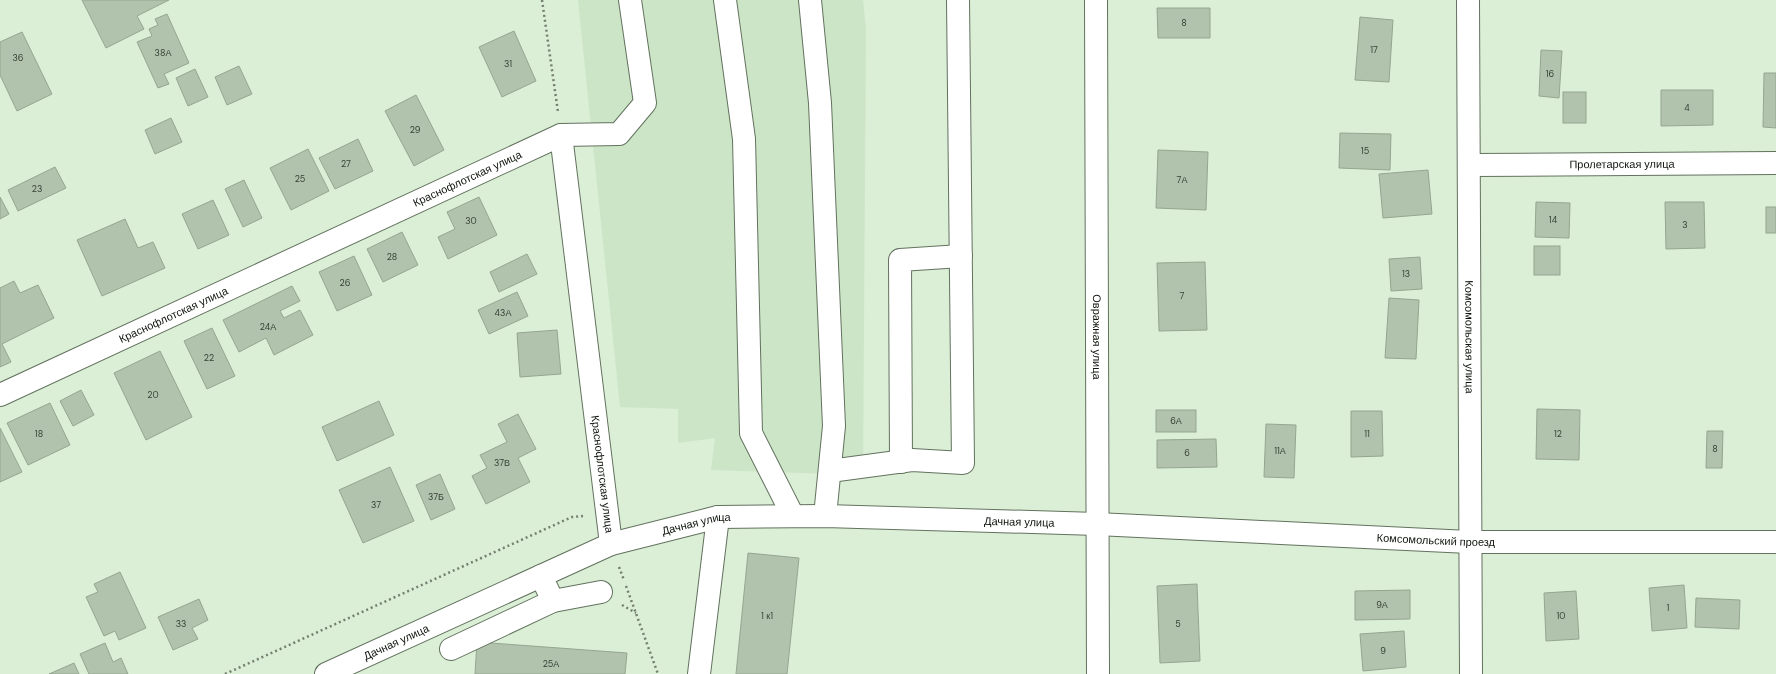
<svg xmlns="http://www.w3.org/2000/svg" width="1776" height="674" viewBox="0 0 1776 674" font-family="'DM Sans',sans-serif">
<rect width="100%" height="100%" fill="#dbeed6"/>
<polygon fill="#cde5c7" points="578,0 863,0 866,29 863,475 711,470 715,438 678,443 678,409 620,407"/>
<g fill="#b1c3ad" stroke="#94a690">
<polygon points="82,0 169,0 137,16 144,29 106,48"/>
<polygon points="1157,8 1210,8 1210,38 1158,38"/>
<polygon points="167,14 189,63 164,74 169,84 158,88 137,42 152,36 149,29 158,25 155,19"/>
<polygon points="1360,17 1393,20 1389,82 1355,80"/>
<polygon points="514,31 536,81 502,97 479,47"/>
<polygon points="22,32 52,94 17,111 0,75 0,42"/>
<polygon points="1541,50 1562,51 1559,98 1539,96"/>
<polygon points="239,66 252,94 227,105 215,77"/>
<polygon points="195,69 208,97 188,106 176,78"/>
<polygon points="1764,73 1776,73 1776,128 1763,127"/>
<polygon points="1661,90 1713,90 1713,125 1661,126"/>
<rect x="1563" y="92" width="23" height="31"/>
<polygon points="416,95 444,150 414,166 385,111"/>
<polygon points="171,118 182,142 155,154 145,130"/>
<polygon points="1340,133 1391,134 1390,170 1339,168"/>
<polygon points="358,139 373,171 335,189 319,158"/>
<polygon points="308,149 329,191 291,210 270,168"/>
<polygon points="1158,150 1208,152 1206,210 1156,208"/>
<polygon points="55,167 66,188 18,211 8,190"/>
<polygon points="1428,170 1432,214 1383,218 1379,174"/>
<polygon points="244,180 262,218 243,227 225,189"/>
<polygon points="0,197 9,214 0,219"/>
<polygon points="479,197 497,235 448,259 438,237 455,229 447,212"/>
<polygon points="213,200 229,235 198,249 182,214"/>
<polygon points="1536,202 1570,203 1569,238 1535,237"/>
<polygon points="1665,202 1704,202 1705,248 1666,249"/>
<rect x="1766" y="207" width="10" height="26"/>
<polygon points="125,219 138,248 153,242 165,268 102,296 77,240"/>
<polygon points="402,232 418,265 383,282 367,249"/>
<rect x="1534" y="246" width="26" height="29"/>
<polygon points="527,254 537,274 499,292 490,272"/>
<polygon points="354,256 372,295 337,311 319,272"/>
<polygon points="1420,257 1422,289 1391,291 1389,259"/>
<polygon points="1205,262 1207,330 1159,331 1157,263"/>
<polygon points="14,281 20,293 38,285 54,318 2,344 11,362 0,367 0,288"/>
<polygon points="292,286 300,301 280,311 284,318 300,310 313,335 274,355 266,338 239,352 223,320"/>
<polygon points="517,292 528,316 489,334 478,310"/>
<polygon points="1389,298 1419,300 1416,359 1385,358"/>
<polygon points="212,328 235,376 207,389 184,341"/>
<polygon points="557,330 561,374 520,377 517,333"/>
<polygon points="160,351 192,417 146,440 114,373"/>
<polygon points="81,390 94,415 73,426 60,401"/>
<polygon points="379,401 394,435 337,461 322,427"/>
<polygon points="50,403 70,445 28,465 7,423"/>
<polygon points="1537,409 1580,410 1579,460 1536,459"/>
<rect x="1156" y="410" width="40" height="22"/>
<polygon points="1351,411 1382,411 1383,456 1351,457"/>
<polygon points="518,414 536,449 518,458 530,482 486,504 472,476 487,468 480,455 507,442 498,424"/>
<polygon points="1266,424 1296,425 1294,478 1264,477"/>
<polygon points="0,428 22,472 0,482"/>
<polygon points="1707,431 1723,431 1722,468 1706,468"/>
<polygon points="1216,439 1217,467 1157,468 1157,440"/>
<polygon points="390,467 414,521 363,543 339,490"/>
<polygon points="440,474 455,509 431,520 416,485"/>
<polygon points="748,553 799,558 787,674 736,674"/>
<polygon points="120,572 146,628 119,640 115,631 104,636 86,597 98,592 94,584"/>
<polygon points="1197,584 1200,661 1160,663 1157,586"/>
<polygon points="1684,585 1687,628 1652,631 1649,588"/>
<polygon points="1410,590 1410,619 1355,620 1355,591"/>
<polygon points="1576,591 1579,639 1546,641 1544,593"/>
<polygon points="1696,598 1740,600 1739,629 1695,627"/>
<polygon points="199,599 208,620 192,628 198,639 173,650 158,617"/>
<polygon points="1404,631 1406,667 1363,671 1360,634"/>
<polygon points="477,642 627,653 625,674 475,674"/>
<polygon points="105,643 113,662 121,658 128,674 89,674 80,654"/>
<polygon points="74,663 79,674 49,674"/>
</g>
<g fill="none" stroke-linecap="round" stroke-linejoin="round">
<g stroke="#62725e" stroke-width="24">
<g id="minor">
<polyline points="725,0 744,139 751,433 793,516"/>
<polyline points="810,0 820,103 834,426 825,516"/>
<path id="s1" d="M 1096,0 L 1098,674"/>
<path id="s2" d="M 1468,0 L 1471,674"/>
<polyline points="561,135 619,134 645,103 630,0"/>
<path id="s3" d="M 1469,165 L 1776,163"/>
<path id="s4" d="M 0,395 L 561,135 L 611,544"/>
<polyline points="901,462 900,260 961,256"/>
<polyline points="830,471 912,460 963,463 958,0"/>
<polyline points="553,601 601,592"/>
<polyline points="451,649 553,601 541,576"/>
<path id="s5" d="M 326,674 L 611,544 L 718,517 L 825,516 L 1097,524 L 1469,542 L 1776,542"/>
<polyline points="699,674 718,517"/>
</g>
</g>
<g stroke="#737f6f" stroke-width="2.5" stroke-dasharray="2 3" stroke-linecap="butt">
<polyline points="542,0 558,112"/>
<polyline points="619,567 624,580"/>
<polyline points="626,586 658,674"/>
<polyline points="622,605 636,613"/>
<polyline points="225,674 572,517 583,516"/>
</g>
<use href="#minor" stroke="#fff" stroke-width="22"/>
</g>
<g text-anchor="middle" stroke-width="3" stroke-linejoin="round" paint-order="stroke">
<g font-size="9" fill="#374034">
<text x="1184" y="26">8</text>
<text x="1374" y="53">17</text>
<text x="163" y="56">38А</text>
<text x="18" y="61">36</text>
<text x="508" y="67">31</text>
<text x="1550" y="77">16</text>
<text x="1687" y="111">4</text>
<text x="415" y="133">29</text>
<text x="1365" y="154">15</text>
<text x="346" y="167">27</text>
<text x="300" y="182">25</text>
<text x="1182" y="183">7А</text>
<text x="37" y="192">23</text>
<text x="1553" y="223">14</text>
<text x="471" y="224">30</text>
<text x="1685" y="228">3</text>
<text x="392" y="260">28</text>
<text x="1406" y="277">13</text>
<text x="345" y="286">26</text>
<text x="1182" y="299">7</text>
<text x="503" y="316">43А</text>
<text x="268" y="330">24А</text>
<text x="209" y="361">22</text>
<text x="153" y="398">20</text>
<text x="1176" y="424">6А</text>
<text x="39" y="437">18</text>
<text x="1367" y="437">11</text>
<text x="1558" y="437">12</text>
<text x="1715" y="452">8</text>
<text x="1280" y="454">11А</text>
<text x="1187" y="456">6</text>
<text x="502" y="466">37В</text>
<text x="436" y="500">37Б</text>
<text x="376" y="508">37</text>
<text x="1382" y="608">9А</text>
<text x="1668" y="611">1</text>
<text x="767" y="619">1 к1</text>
<text x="1561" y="619">10</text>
<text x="181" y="627">33</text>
<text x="1178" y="627">5</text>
<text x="1383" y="654">9</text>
<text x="551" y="667">25А</text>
</g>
<g font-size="11" fill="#0e140c" stroke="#fff">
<text dy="4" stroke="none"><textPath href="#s3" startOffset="153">Пролетарская улица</textPath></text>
<text dy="4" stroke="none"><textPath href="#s4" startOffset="515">Краснофлотская улица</textPath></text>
<text dy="4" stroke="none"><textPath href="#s4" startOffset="191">Краснофлотская улица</textPath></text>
<text dy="4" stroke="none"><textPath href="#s1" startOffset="337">Овражная улица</textPath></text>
<text dy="4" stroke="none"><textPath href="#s2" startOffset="337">Комсомольская улица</textPath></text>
<text dy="4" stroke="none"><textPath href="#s4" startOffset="960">Краснофлотская улица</textPath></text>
<text dy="4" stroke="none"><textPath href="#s5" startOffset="725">Дачная улица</textPath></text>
<text dy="4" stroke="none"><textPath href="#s5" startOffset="401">Дачная улица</textPath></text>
<text dy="4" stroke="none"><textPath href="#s5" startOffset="1142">Комсомольский проезд</textPath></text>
<text dy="4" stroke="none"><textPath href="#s5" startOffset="77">Дачная улица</textPath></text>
</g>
</g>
</svg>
